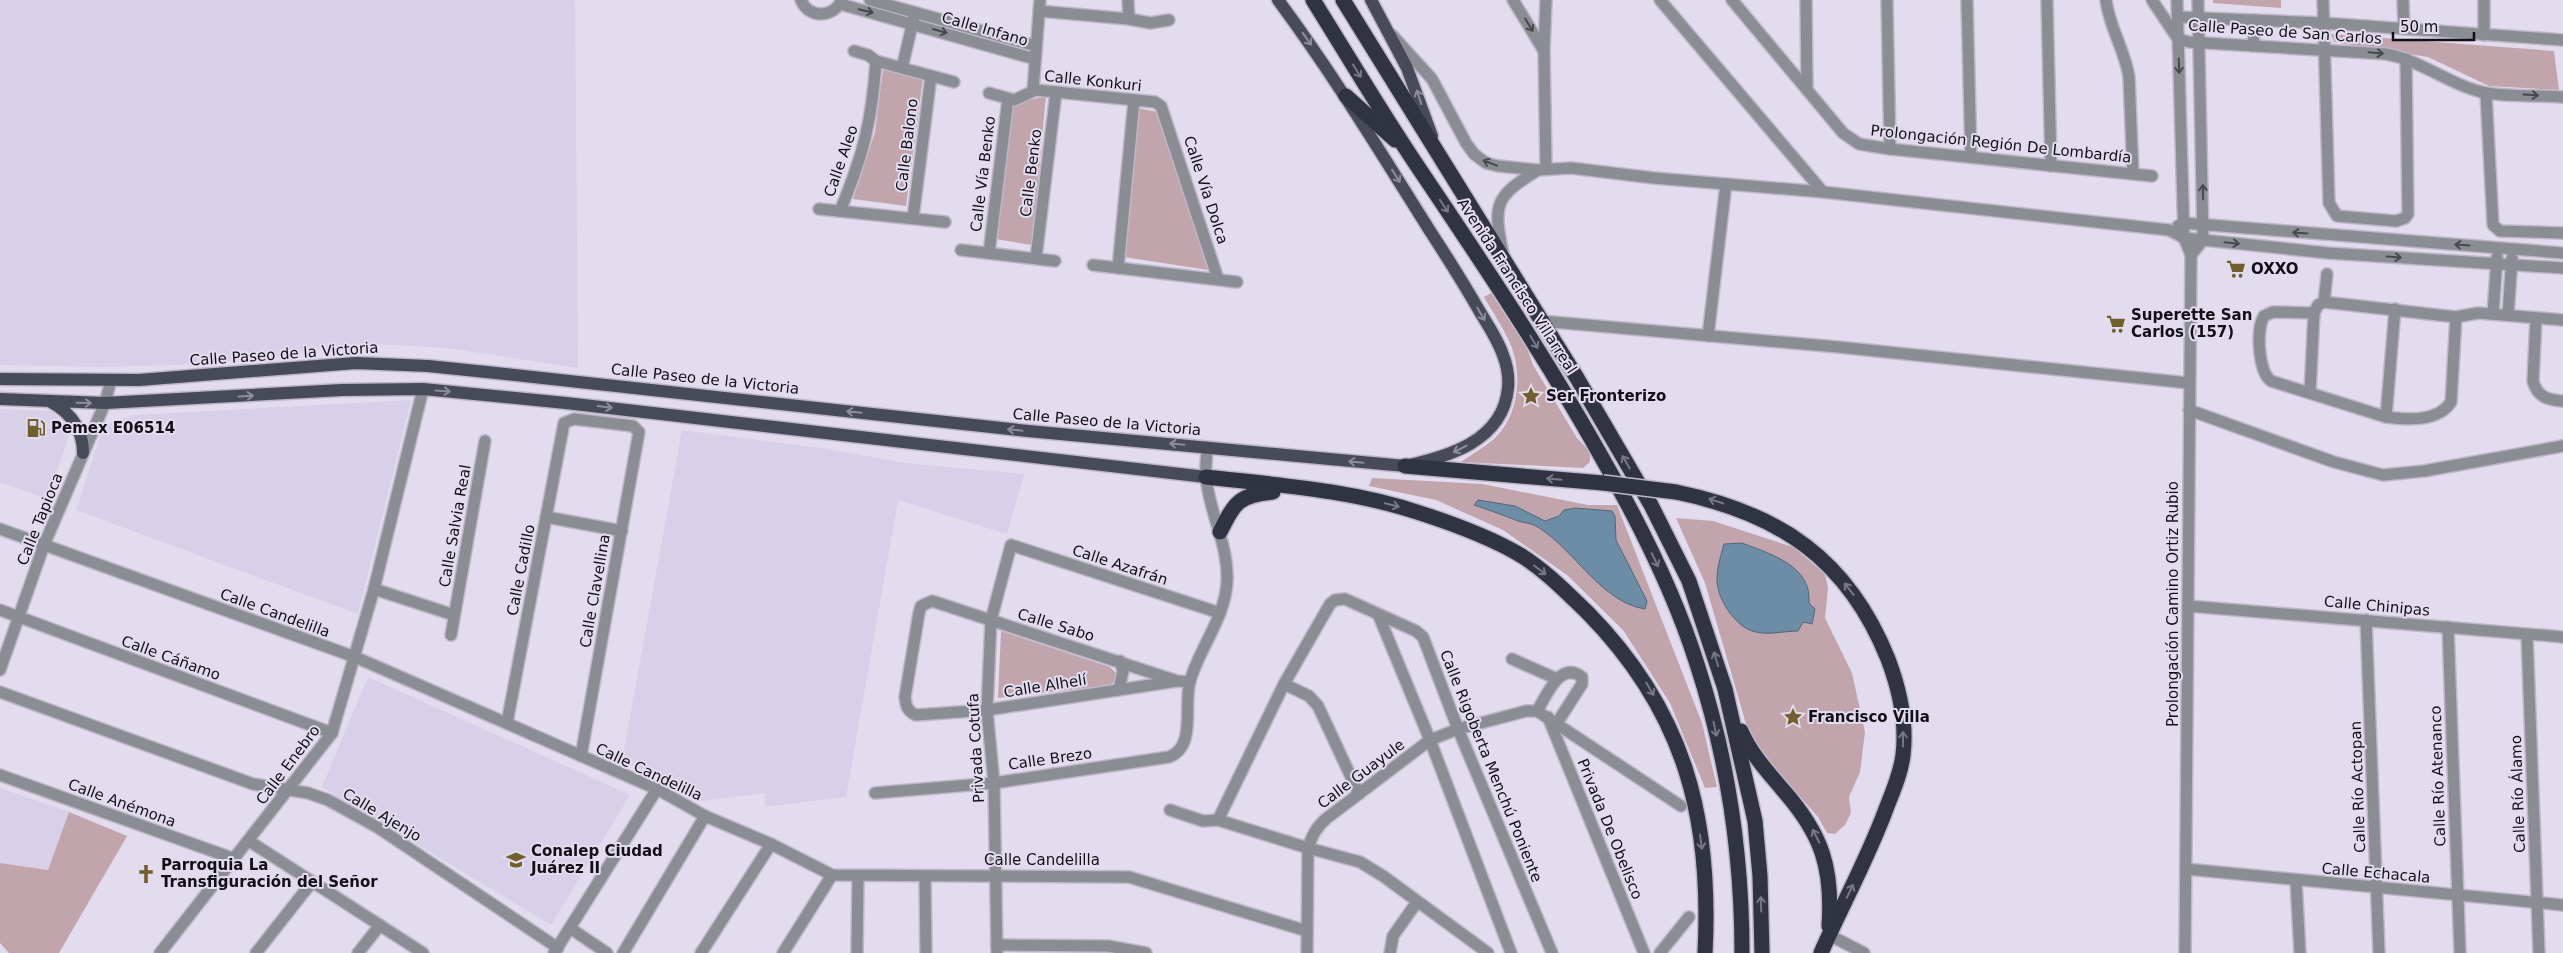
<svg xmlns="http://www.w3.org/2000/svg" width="2563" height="953" viewBox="0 0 2563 953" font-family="'DejaVu Sans',sans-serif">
<rect width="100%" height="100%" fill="#e2dcee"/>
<g fill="#d8cfe8">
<polygon points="0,0 575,0 578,368 447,348 373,344 310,349 297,356 175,365 102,367 0,365"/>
<polygon points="411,400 358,614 76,510 100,436 111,423 134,415"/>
<polygon points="0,409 53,411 69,435 47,499 0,482"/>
<polygon points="682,430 828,449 905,463 1024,474 1007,534 898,500 846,797 765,807 765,793 703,801 622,761"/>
<polygon points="368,677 630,795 551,925 322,787"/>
<polygon points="0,788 69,812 48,870 0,863"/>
</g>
<g fill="#c2a5ac">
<polygon points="2213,0 2281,0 2281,8 2213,3"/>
<polygon points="2331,34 2554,51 2559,90 2489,86 2428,57 2334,42"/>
<polygon points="883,70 923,78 906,206 853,199 875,132"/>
<polygon points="1046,96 1032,245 995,239 1013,104"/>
<polygon points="1137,108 1158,112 1208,270 1124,257"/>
<path d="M 1491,293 L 1526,345 L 1533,365 L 1577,438 L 1590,452 L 1590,462 L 1583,468 L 1461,462 C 1472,454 1485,447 1495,438 C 1520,414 1523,371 1509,341 C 1502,326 1492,311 1484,297 Z"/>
<polygon points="1372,478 1482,484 1588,505 1617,505 1702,723 1717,787 1705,788 1670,703 1623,630 1567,575 1503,530 1436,500 1369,486"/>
<polygon points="1676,518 1713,521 1793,547 1825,574 1828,588 1825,618 1852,673 1865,732 1860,772 1849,797 1851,813 1845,825 1835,834 1827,833 1818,817 1751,741 1705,583"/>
<polygon points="1001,631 1110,667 1116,673 1116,679 1111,685 998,698"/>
<polygon points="69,812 127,836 59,953 9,953 0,943 0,863 48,870"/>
</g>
<g fill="#6d8ca5" stroke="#52677a">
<path d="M 1478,500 L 1515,506 L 1545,521 L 1559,516 L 1564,510 L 1575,508 L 1612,511 L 1615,516 L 1616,540 L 1647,601 L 1645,609 C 1600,602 1574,548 1536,526 C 1531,523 1524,523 1518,521 C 1503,515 1489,510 1474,505 Z"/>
<path d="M 1742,543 C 1771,554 1812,566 1809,603 L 1815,609 L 1812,624 L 1803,622 L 1798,631 C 1784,631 1766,636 1752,631 C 1734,625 1716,597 1717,578 C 1717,567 1721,555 1724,544 Z"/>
</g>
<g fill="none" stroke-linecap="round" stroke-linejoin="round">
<g stroke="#bdb7c7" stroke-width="14">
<g id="minor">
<path d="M 801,0 C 809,19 833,18 842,0"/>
<polyline points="870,0 1036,46"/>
<polyline points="1128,0 1129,19"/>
<polyline points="1513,0 1544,51"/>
<polyline points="1546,0 1544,51 1546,168"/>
<polyline points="1660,0 1823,192"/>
<polyline points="1732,0 1843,133 1859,144 1890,149 2152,176"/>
<polyline points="1806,0 1807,89"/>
<polyline points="1887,0 1890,149"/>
<polyline points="1967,0 1971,157"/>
<polyline points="2047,0 2051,166"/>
<path d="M 2106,0 C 2109,27 2125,50 2129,77 L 2133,174"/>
<path d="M 2152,0 L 2178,39 L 2189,42 L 2386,54 C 2421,60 2451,86 2486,93 C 2511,97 2538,95 2563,97"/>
<polyline points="2177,0 2184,238 2191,255 2185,953"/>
<polyline points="2323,0 2329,203 2337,216 2396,221 2405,218 2408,214 2406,59"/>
<polyline points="2403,0 2404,29"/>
<polyline points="2484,0 2484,35"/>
<polyline points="840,4 1035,59"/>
<polyline points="1039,11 1129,19 1150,23 1169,20"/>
<polyline points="2178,17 2324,23 2563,40"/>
<polyline points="1392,35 1432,79 1466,143 1474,154 1486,163 1498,166 1538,170 1571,168 1654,178 1823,192 2169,230 2184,238 2328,253 2563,268"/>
<polyline points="2253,46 2255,20"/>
<polyline points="854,51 868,55 876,61 954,82"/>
<polyline points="902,68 914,17"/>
<polyline points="1033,90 1040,0"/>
<polyline points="989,93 1014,100 1036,90 1155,102 1161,106 1218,279"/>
<polyline points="2486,93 2493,225 2500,231 2563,233"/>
<polyline points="819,209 945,222"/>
<path d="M 840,211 C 863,156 872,121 876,61"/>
<polyline points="913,218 931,76"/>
<polyline points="2178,226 2184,223 2563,253"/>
<polyline points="961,250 1055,261"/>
<polyline points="989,253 1008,99"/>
<path d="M 1503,254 C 1493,204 1494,197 1538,170"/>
<polyline points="2191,255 2203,240 2198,0"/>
<polyline points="1036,258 1056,92"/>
<polyline points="1093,265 1237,282"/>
<polyline points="1118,268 1134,100"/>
<polyline points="2324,302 2327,274"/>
<polyline points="2493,314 2497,257"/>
<polyline points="2508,315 2512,258"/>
<path d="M 2456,317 L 2451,402 C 2438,422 2408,420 2386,417 L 2271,381 C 2258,371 2256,329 2264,316 L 2273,312 L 2314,313 L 2318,305 L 2324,302 L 2456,317 L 2478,313 L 2563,320"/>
<path d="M 2536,318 L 2533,381 C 2537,397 2548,400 2563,401"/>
<polyline points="1541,321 1838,347 2189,383"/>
<polyline points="1708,336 1726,184"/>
<polyline points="2310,393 2314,313"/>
<polyline points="2189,410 2334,462 2383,475 2424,471 2563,446"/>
<polyline points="2386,417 2395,309"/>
<polyline points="546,517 622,531"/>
<polyline points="0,529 355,657 657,789 705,816 771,844 832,875 1129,877 1307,931"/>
<polyline points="374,589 454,615"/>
<polyline points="2188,606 2563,637"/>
<polyline points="0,610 332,733"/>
<polyline points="1378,614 1430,740 1511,953"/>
<polyline points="2366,620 2379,953"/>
<polyline points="2448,627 2460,953"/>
<polyline points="451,635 485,441"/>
<polyline points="2527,635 2539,953"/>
<polyline points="1512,659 1557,679"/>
<polyline points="0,670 44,545 105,403 111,380"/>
<path d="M 1177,681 L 987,710 L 916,715 C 907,711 906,706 905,697 L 919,613 L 921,606 L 932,601 L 1177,681 L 1190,682"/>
<polyline points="1284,684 1309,696 1318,706 1359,794"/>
<polyline points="1119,690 1123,671 1120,661"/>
<polyline points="0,692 253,784 308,793 328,800 377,827 558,948"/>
<path d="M 1537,711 C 1547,695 1560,660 1582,677 L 1582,684 L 1557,723"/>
<polyline points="1548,717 1644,953"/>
<polyline points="507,723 564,423 574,419 633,426 639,432 581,756"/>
<polyline points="0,775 235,859"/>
<path d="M 875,793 L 994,783 L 1169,757 C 1197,746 1183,705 1190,681 C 1200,647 1225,618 1227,582 C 1229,545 1209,513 1206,477 C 1205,467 1207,457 1207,447"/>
<polyline points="1170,810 1203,821 1218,820 1308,848 1360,862 1383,876 1488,953"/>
<polyline points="1218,820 1284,684 1330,604 1335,600 1345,599 1416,631 1423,637 1458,729 1552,953"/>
<polyline points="249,841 423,953"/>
<polyline points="2186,869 2563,905"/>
<polyline points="925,876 926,953"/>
<polyline points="2296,881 2300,953"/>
<polyline points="570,928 607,953"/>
<polyline points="1829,935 1864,953"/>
<polyline points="997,945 1108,946 1146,953"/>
<polyline points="160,953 332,733 374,589 423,389"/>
<polyline points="256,953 312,882"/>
<polyline points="358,953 380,925"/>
<polyline points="554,953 657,789"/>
<polyline points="623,953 705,816"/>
<polyline points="701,953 771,844"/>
<polyline points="783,953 832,875"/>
<polyline points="857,953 858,876"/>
<polyline points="997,953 994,783 987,710 991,620 1011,545 1220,613"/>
<path d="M 1307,953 L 1308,848 C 1312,836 1316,827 1327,818 L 1430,740 L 1458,729 L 1526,711 L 1537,711 L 1681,806"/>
<polyline points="1390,953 1393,936 1417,902"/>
<polyline points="1660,953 1689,917"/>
</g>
</g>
<g stroke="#bdb7c7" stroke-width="15">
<g id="major">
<polyline points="1371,0 1407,68 1432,136"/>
<path d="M 0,379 L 139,380 L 356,363 L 428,366 L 496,373 L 1028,431 L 1405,466 C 1448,457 1503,441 1508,388 C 1509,377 1507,365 1503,355 C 1498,340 1488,325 1480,312 C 1464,284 1447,257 1430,231 C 1381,153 1333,74 1278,0"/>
<polyline points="0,399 105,403 342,390 423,389 566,403 1206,477"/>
<path d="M 51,402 C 71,413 83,430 83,453"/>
</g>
</g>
<g stroke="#bdb7c7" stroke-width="18">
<g id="highway">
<path d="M 1313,0 C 1348,56 1381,112 1418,167 C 1482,262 1545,356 1601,456 C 1639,522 1674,591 1697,664 C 1727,756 1742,856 1742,953"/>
<polyline points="1343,0 1577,378 1651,505 1689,581 1725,689 1755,821 1760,876 1762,953"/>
<polyline points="1346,96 1395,140"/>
<polyline points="1405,466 1603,483"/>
<path d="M 1206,477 C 1277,485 1352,490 1420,513 C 1454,524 1492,538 1522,556 C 1547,572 1567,593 1588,613 C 1685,712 1712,818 1705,953"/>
<path d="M 1676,492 C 1779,513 1848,559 1888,659 C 1899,688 1907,722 1903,755 C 1901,773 1893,791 1886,809 C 1868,858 1842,905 1821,953"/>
<path d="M 1220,532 C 1235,502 1239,495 1273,492"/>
<path d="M 1741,731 C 1751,754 1767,771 1783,790 C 1822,834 1833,868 1829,926"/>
</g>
</g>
<use href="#minor" stroke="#8b8d95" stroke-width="11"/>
<use href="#major" stroke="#474b58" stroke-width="12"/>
<use href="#highway" stroke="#303442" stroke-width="15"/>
<g stroke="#bdb7c7" stroke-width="18" stroke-linecap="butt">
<polyline id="highway-bridge" points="1603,483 1676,492"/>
</g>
<use href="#highway-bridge" stroke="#303442" stroke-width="15"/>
</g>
<defs><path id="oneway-shaft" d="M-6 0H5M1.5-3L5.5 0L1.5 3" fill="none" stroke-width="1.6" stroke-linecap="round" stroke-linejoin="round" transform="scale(1.25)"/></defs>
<g stroke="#48484f">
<use href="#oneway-shaft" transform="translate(866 11) rotate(14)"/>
<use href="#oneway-shaft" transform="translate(1529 25) rotate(59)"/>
<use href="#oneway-shaft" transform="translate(940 31) rotate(16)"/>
<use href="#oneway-shaft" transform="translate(2376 53) rotate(5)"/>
<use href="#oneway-shaft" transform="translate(2179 66) rotate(88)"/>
<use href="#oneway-shaft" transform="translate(2531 95) rotate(3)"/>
<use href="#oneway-shaft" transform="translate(1490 163) rotate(-159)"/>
<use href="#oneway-shaft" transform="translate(2203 192) rotate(-91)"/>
<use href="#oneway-shaft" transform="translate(2300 233) rotate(-176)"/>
<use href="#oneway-shaft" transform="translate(2232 243) rotate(6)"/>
<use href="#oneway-shaft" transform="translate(2462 245) rotate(-176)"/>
<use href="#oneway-shaft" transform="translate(2394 257) rotate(4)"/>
</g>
<g stroke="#8d8c9c">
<use href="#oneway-shaft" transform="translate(1307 39) rotate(55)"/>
<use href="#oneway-shaft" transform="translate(1419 97) rotate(-108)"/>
<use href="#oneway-shaft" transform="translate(1396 176) rotate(58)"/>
<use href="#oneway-shaft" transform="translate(1481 314) rotate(60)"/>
<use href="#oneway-shaft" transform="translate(443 391) rotate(4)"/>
<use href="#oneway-shaft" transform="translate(246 396) rotate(-3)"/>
<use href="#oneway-shaft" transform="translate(84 403) rotate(1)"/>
<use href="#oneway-shaft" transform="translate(605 407) rotate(7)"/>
<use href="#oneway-shaft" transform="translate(854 412) rotate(-174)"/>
<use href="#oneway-shaft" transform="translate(1015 430) rotate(-174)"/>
<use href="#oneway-shaft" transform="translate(1177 444) rotate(-175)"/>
<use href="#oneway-shaft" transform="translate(1460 449) rotate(153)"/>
<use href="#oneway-shaft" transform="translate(1356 462) rotate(-174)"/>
</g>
<g stroke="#777787">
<use href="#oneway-shaft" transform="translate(1357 71) rotate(58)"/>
<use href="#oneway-shaft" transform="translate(1444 206) rotate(56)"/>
<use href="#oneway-shaft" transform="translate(1534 342) rotate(59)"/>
<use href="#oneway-shaft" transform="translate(1626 462) rotate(-120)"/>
<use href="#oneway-shaft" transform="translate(1554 479) rotate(-175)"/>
<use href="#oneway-shaft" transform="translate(1716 501) rotate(-163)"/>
<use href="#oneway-shaft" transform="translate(1392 505) rotate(14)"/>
<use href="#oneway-shaft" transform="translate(1655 560) rotate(65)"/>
<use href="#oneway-shaft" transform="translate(1540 570) rotate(37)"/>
<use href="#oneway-shaft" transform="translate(1849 589) rotate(-128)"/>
<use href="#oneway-shaft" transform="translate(1716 659) rotate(-107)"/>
<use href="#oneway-shaft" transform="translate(1650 689) rotate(60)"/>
<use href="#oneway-shaft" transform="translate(1715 729) rotate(78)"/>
<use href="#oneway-shaft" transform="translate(1903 739) rotate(-90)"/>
<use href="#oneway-shaft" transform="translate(1816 836) rotate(-117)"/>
<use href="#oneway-shaft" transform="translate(1701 842) rotate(82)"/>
<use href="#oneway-shaft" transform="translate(1850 891) rotate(-65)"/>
<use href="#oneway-shaft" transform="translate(1761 904) rotate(-92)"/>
</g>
<defs>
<g id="supermarket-bare" transform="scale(1.5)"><path d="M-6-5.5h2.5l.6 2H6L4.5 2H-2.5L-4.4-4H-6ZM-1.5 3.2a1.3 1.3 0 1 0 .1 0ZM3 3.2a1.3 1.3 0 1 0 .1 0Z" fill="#71602e" stroke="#e2dcee" stroke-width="2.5" paint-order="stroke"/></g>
<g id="sight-bare" transform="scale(1.5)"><path d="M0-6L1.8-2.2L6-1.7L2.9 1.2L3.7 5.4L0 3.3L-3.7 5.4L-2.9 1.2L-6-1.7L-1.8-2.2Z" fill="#71602e" stroke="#e2dcee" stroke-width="2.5" paint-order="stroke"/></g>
<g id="fuel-bare" transform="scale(1.5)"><path d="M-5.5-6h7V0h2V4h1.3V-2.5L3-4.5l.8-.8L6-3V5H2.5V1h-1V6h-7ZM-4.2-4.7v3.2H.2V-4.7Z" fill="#71602e" stroke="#e2dcee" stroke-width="2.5" paint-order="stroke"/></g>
<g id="school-bare" transform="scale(1.5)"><path d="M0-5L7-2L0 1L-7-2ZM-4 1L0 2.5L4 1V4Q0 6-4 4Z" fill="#71602e" stroke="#e2dcee" stroke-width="2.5" paint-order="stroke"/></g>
<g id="church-bare" transform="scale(1.5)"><path d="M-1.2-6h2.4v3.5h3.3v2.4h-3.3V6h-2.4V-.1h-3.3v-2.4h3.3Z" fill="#71602e" stroke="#e2dcee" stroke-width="2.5" paint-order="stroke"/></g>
</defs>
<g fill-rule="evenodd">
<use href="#supermarket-bare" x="2236" y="269"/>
<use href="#supermarket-bare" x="2116" y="324"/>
<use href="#sight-bare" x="1531" y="396"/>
<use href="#fuel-bare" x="36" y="428"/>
<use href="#sight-bare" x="1793" y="717"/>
<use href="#school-bare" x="516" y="860"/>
<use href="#church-bare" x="146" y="874"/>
</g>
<g text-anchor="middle" stroke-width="4" stroke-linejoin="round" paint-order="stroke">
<g font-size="15" fill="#121016" stroke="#e2dcee">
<text transform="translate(985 29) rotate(16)" y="5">Calle Infano</text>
<text transform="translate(2285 32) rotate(4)" y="5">Calle Paseo de San Carlos</text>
<text transform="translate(1093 81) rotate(6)" y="5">Calle Konkuri</text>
<text transform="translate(2001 144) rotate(6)" y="5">Prolongación Región De Lombardía</text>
<text transform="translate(907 145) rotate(-83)" y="5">Calle Balono</text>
<text transform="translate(841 161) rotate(-71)" y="5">Calle Aleo</text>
<text transform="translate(1031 173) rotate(-83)" y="5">Calle Benko</text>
<text transform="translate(983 174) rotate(-83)" y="5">Calle Vía Benko</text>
<text transform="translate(1206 190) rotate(72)" y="5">Calle Vía Dolca</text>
<text transform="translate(1517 286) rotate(57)" y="5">Avenida Francisco Villarreal</text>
<text transform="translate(284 354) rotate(-4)" y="5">Calle Paseo de la Victoria</text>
<text transform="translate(705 379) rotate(6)" y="5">Calle Paseo de la Victoria</text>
<text transform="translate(1107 422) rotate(5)" y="5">Calle Paseo de la Victoria</text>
<text transform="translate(40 519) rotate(-68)" y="5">Calle Tapioca</text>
<text transform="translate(455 526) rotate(-80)" y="5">Calle Salvia Real</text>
<text transform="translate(1120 565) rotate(18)" y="5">Calle Azafrán</text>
<text transform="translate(521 570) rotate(-79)" y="5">Calle Cadillo</text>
<text transform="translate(595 591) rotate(-80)" y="5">Calle Clavellina</text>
<text transform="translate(2173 604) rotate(-90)" y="5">Prolongación Camino Ortiz Rubio</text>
<text transform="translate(2377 606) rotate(5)" y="5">Calle Chinipas</text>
<text transform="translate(275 613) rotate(20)" y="5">Calle Candelilla</text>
<text transform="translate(1056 625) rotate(17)" y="5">Calle Sabo</text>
<text transform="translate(171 658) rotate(20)" y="5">Calle Cáñamo</text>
<text transform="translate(1045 686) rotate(-9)" y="5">Calle Alhelí</text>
<text transform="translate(976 748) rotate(-93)" y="5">Privada Cotufa</text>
<text transform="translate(1050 759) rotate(-8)" y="5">Calle Brezo</text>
<text transform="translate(288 765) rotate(-53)" y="5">Calle Enebro</text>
<text transform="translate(1491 766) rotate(68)" y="5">Calle Rigoberta Menchú Poniente</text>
<text transform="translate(649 772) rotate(25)" y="5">Calle Candelilla</text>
<text transform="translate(1361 774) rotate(-37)" y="5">Calle Guayule</text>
<text transform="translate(2438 776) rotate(-92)" y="5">Calle Río Atenanco</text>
<text transform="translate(2358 787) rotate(-92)" y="5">Calle Río Actopan</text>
<text transform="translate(2518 794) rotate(-92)" y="5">Calle Río Álamo</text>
<text transform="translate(122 803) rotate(20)" y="5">Calle Anémona</text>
<text transform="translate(382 815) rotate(31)" y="5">Calle Ajenjo</text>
<text transform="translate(1610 829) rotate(68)" y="5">Privada De Obelisco</text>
<text x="1042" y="865">Calle Candelilla</text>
<text transform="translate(2376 873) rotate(5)" y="5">Calle Echacala</text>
</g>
<g font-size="15" font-weight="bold" fill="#121016" stroke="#e2dcee" text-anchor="start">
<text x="2251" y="274">OXXO</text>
<text x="2131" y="320">Superette San<tspan x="2131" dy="17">Carlos (157)</tspan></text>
<text x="1546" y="401">Ser Fronterizo</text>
<text x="51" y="433">Pemex E06514</text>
<text x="1808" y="722">Francisco Villa</text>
<text x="531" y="856">Conalep Ciudad<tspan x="531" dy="17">Juárez II</tspan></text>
<text x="161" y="870">Parroquia La<tspan x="161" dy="17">Transfiguración del Señor</tspan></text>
</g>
</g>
<path d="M2393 32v8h81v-8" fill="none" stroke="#121016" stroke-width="2.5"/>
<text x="2400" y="32" font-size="15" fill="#121016" stroke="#e2dcee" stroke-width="4" paint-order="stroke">50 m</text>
</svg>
